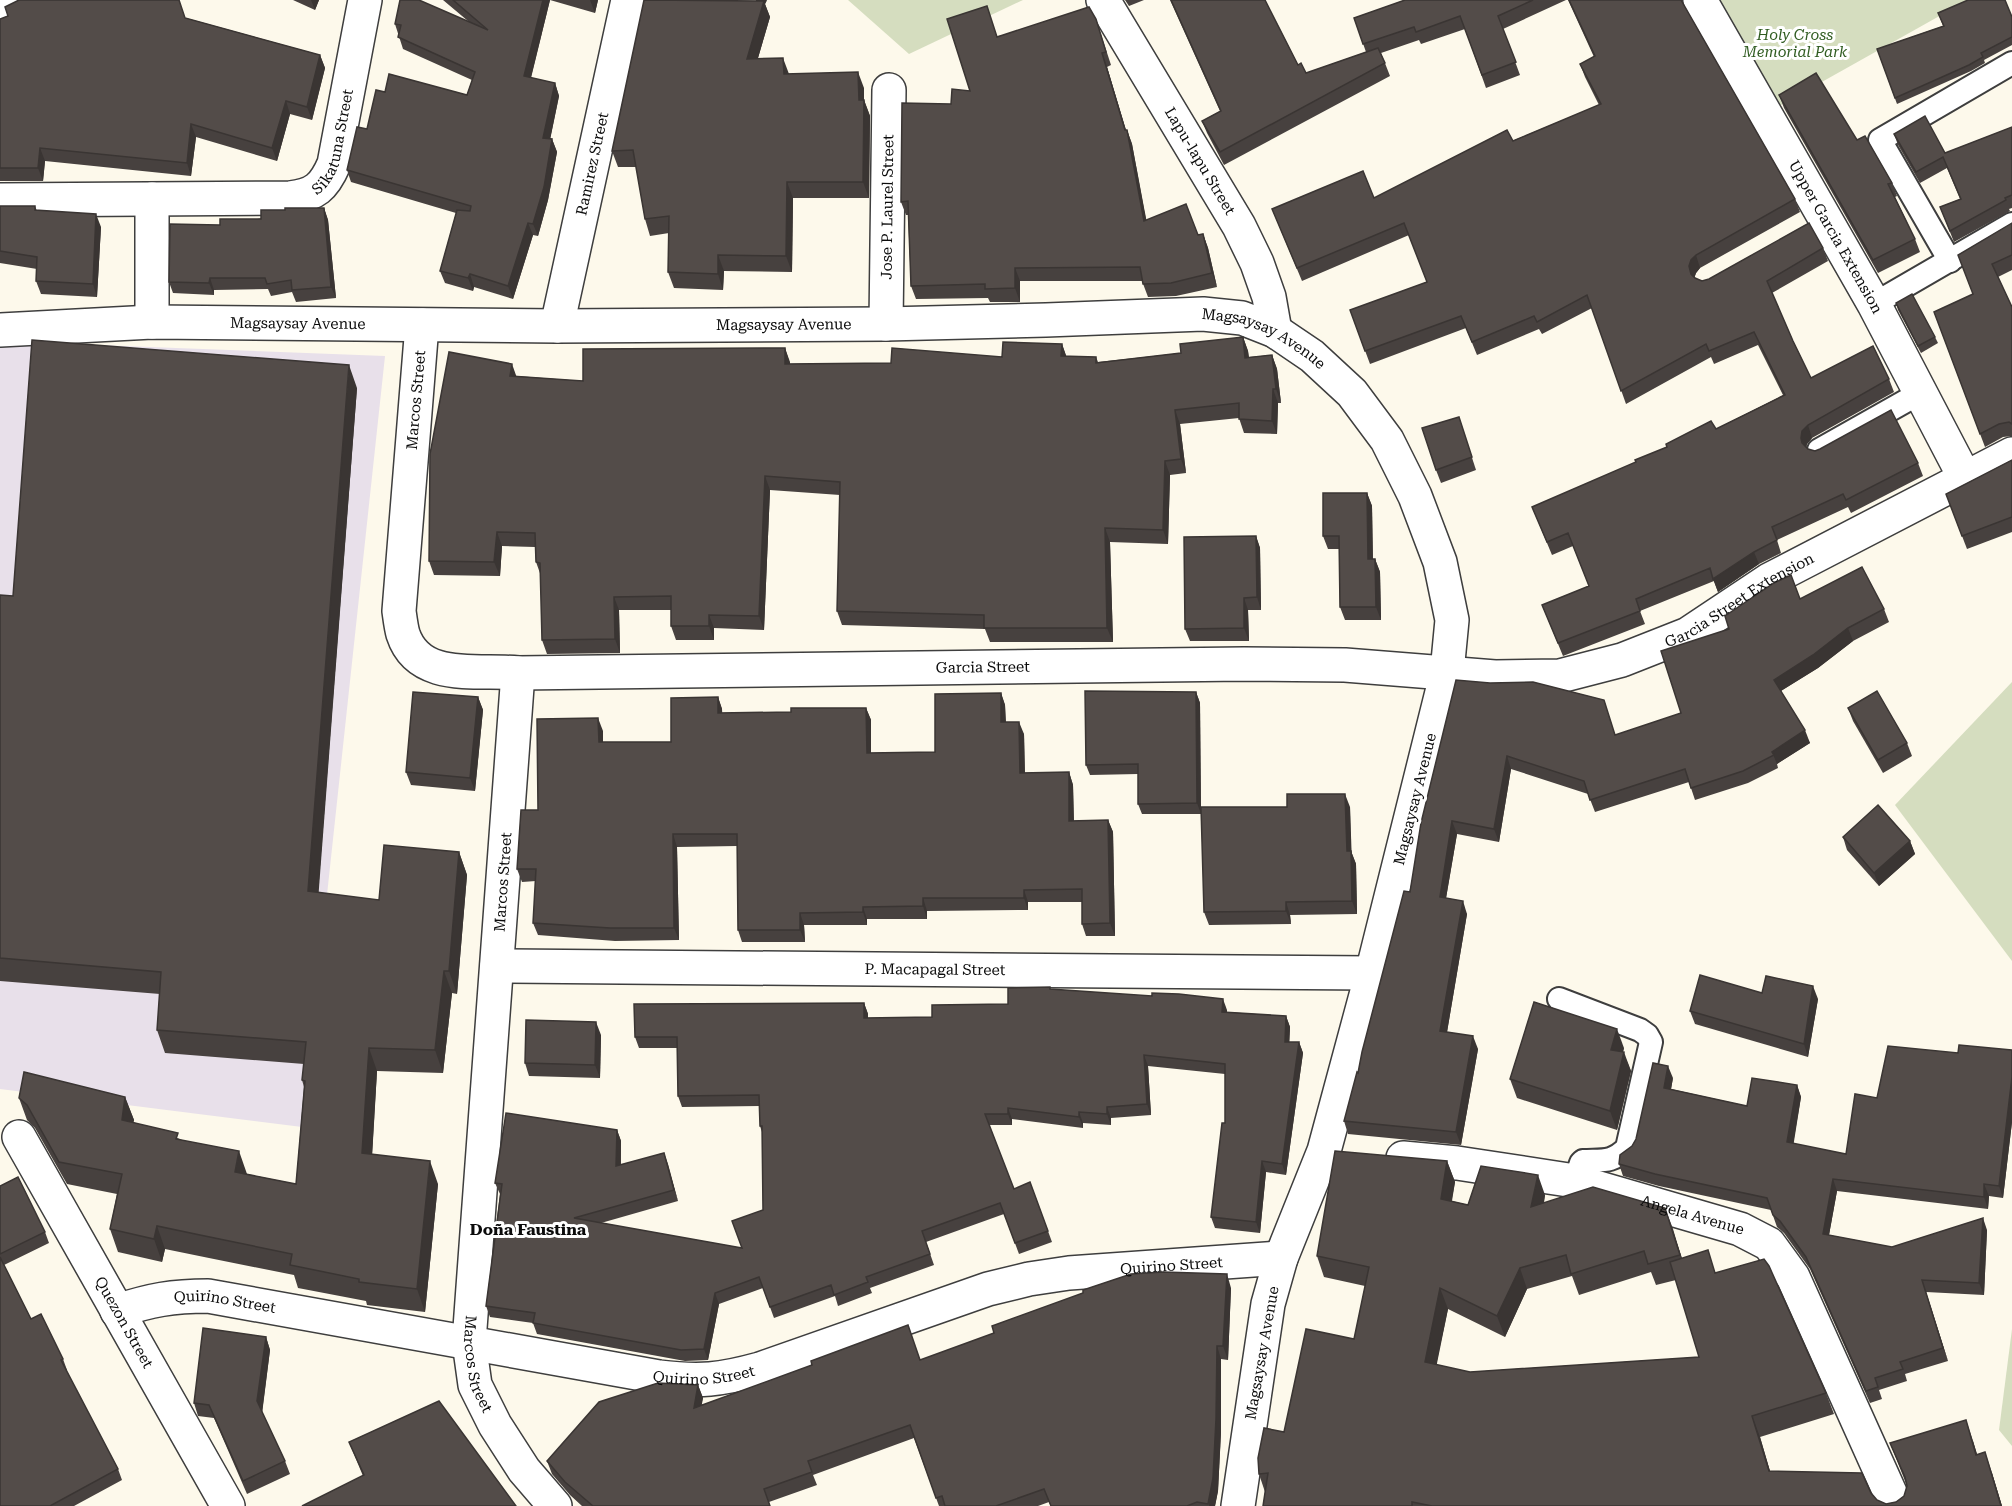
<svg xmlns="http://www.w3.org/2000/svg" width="2012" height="1506" viewBox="0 0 2012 1506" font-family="'Roboto Serif',serif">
<rect width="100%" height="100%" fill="#fdf9eb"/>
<polygon fill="#e8e0ea" points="17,342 385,356 302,1127 0,1089 0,344"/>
<g fill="#d5ddbf">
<polygon points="848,0 1023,0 909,54"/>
<polygon points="1718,0 1968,0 1779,106"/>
<polygon points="2012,682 2012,961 1895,805"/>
<polygon points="2012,1329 2012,1446 1999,1430"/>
</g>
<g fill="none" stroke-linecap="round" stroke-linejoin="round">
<g stroke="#3e3e3e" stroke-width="26">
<g id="service">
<polyline points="1950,261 1880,140 2012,63"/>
<polyline points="1874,304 2012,224"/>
<polyline points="1819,450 1920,393"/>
<path d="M 1559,999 L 1640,1030 L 1647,1035 L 1651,1042 L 1627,1148 C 1612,1163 1603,1160 1583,1161 L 1581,1163 L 1575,1181"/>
</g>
</g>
<g stroke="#3e3e3e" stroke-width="36">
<g id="minor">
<path id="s1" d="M 1103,0 L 1239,226 L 1257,263 L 1269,297 L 1275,331"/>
<path id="s2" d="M 1700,0 L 1874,304 L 1965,478"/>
<polyline points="0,4 11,0"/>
<path id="s3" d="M 0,200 L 290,198 C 315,195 324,187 334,164 L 365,0"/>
<polyline points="152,322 152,199"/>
<path id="s4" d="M 886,324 L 889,90"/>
<path id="s5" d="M 422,325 L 399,611 C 400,618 401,627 403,634 C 419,683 479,669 518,673 L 1244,664 L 1345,665 L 1495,677 L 1560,676 L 1622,660 L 1688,634 L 1769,580 L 2012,454"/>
<path id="s6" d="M 557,326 L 628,0"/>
<path id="s7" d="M 518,673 L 469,1342 L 475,1385 L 495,1425 L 524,1470 L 555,1506"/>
<path id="s8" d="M 497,966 L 1372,973"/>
<path id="s9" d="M 19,1137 L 228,1506"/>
<path id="s10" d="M 1403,1158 L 1457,1163 L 1575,1181 L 1740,1229 L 1769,1244 L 1793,1277 L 1896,1506"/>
<path id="s11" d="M 117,1311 C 151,1300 172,1296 208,1296 L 659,1377 C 700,1382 720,1380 760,1369 L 988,1289 L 1029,1279 L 1069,1273 L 1281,1258"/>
</g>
</g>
<g stroke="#3e3e3e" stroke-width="36">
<g id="tertiary">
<path id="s12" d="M 0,330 L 152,322 L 557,326 L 886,324 L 1046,320 L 1203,314 L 1242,318 L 1275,331 L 1312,356 L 1352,393 L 1387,440 L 1415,496 L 1440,562 L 1452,620 L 1447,672 L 1372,973 L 1324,1151 L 1281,1258 L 1268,1304 L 1238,1506"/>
</g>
</g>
<use href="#service" stroke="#fff" stroke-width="22"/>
<use href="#minor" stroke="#fff" stroke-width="33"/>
<use href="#tertiary" stroke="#fff" stroke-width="33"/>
</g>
<g fill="#47413f" fill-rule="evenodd">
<polygon points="293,0 319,0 315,10"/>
<polygon points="443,0 598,0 595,13 550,0 531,78 555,83 559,96 550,139 552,139 557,152 548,200 538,236 533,235 513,299 474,287 473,291 445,283 440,271 456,213 351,182 347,170 385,92 467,95 472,80 403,49 395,24 468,21"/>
<polygon points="767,0 765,4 770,17 758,58 789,74 864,88 864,100 870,116 869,198 793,198 792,272 724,271 723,290 674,288 668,272 669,233 650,236 645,219 636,167 618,167 612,151"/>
<polygon points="1125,0 1144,0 1129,6"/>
<polygon points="1170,0 1265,0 1298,65 1306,73 1366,52 1354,18 1405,0 1566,0 1503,29 1520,75 1486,88 1465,29 1421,44 1419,40 1381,53 1390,76 1224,165 1207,133 1202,121 1220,111"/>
<polygon points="1568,0 1681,0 1795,199 1800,212 1700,268 1696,273 1694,278 1702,281 1823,248 1828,261 1772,293 1793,341 1811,378 1889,379 1894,392 1812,438 1807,444 1806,447 1808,449 1815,451 1918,463 1923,476 1851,513 1848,507 1777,540 1781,553 1759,564 1718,592 1714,581 1640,611 1645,624 1563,656 1542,605 1589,586 1573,546 1552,555 1532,507 1716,429 1783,395 1758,345 1714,364 1711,357 1626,404 1592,308 1542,334 1539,329 1477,355 1466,328 1370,364 1350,310 1427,282 1409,235 1302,281 1272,209 1374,198 1599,105 1585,77 1580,64 1594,57"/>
<polygon points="1938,13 2012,17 2012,45 1984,60 1985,63 1971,71 1897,104 1877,49 1943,26"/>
<polygon points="186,18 320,55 325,68 312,120 290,114 277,161 196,137 191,176 45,161 43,181 0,181 0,19"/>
<polygon points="1096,19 1111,65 1107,67 1126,130 1127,130 1132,144 1146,220 1198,235 1203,234 1208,248 1217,287 1176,296 1148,297 1142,281 1020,281 1020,302 990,302 988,298 916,299 911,286 908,215 906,215 901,202 970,91 998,36"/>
<polygon points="1779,95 1892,183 1897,196 1895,197 1915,239 1920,252 1878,273 1784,108"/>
<polygon points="2012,127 2012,208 2009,209 2010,211 1954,242 1940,207 1960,199 1947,168 1920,183 1898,145 1894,134 1945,153"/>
<polygon points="0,206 35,206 37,211 101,227 97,297 41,294 36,281 37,269 0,263"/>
<polygon points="324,208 328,220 336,298 296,302 292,292 271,296 268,289 214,290 214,295 173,293 169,282 220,225"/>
<polygon points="2012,223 2012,270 1998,277 2012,307 2012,436 2003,437 1985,447 1934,312 1973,294"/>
<polygon points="1896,303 1935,337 1938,343 1921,353 1898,310"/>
<polygon points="1243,337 1248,351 1249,357 1272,355 1277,369 1281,403 1278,403 1277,434 1244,433 1239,418 1180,424 1186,473 1170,475 1168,544 1110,542 1113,642 990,642 985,629 842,625 837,611 840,495 770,490 764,630 714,628 714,640 676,640 671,626 671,610 619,610 620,653 547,654 542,640 541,576 536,562 535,547 502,546 500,576 434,575 429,561 517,376 583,381 785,348 790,364 891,363 1002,357 1062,344 1066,356 1096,357 1098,362 1181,353"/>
<polygon points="357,388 318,893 379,900 459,852 467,875 457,994 452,993 443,1073 377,1071 372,1154 438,1184 425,1312 367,1305 366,1301 298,1288 294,1275 209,1258 165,1249 162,1262 118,1252 110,1229 117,1194 67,1184 35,1128 27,1120 19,1098 125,1097 134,1120 133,1122 180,1139 247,1174 296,1184 304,1087 302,1080 304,1064 165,1053 157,1030 160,994 0,981 0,595 13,596"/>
<polygon points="1463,430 1476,470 1441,483 1436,470"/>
<polygon points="2012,460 2012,532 1967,549 1946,494"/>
<polygon points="1367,493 1372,506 1373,559 1375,559 1380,572 1381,620 1345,620 1340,607 1339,549 1328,549 1323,536"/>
<polygon points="1256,536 1260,548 1261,610 1248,610 1249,641 1190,641 1185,629"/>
<polygon points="1800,599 1884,609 1889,622 1853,641 1818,668 1781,691 1810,743 1777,764 1778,768 1748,783 1695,800 1689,782 1595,812 1588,794 1511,769 1499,842 1457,834 1446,898 1467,914 1447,1032 1478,1049 1461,1145 1348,1134 1344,1121 1410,892 1456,680 1616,735 1681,713 1729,629"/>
<polygon points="1196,692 1200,703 1201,814 1142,814 1138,804 1138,774 1090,775 1086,765"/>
<polygon points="1001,693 1005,705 1006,722 1024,734 1025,773 1069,772 1073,785 1074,821 1108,820 1113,832 1115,936 1086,936 1082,924 1082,902 1028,902 1028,910 927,911 927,919 867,919 867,925 804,925 805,942 742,942 738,930 737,846 677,847 679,940 615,941 538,935 533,923 536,881 522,882 517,869 538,810 603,731 603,742 671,742 718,697 722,709 722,713 791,712 866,708 871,720 871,753 935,752"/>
<polygon points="478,697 483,710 475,791 411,785 406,772"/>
<polygon points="1848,708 1907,743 1912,756 1883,773 1853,721"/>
<polygon points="1350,807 1351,851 1356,864 1357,914 1290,915 1291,924 1209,925 1204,912"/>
<polygon points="1843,837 1910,841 1915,854 1879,886 1847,850"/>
<polygon points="1051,989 1227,1010 1227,1012 1286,1016 1290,1027 1289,1042 1299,1042 1303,1053 1286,1175 1266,1172 1260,1233 1215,1228 1211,1217 1225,1123 1225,1074 1148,1066 1151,1115 1111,1118 1111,1125 1083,1123 1083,1128 1012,1119 1012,1125 989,1125 1014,1189 1030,1182 1052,1242 1019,1254 1004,1214 926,1242 934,1265 870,1288 872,1293 838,1306 835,1296 774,1318 763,1288 719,1304 708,1360 685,1361 537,1334 533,1323 490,1317 486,1306 500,1194 495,1183 617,1130 621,1141 621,1165 664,1153 678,1201 601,1223 742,1248 763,1210 762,1132 760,1126 760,1106 682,1107 678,1096 677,1048 639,1048 635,1037 864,1003 868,1014 868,1018 932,1017 1008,1004"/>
<polygon points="1762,993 1818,999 1808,1057 1695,1024 1690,1011"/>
<polygon points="601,1035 600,1078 529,1076 525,1063"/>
<polygon points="1624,1048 1623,1052 1631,1071 1617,1130 1517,1098 1510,1079"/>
<polygon points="2012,1050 2012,1122 2003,1198 1989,1196 1988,1209 1837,1191 1829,1235 1892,1247 1987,1230 1984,1295 1926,1292 1948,1361 1905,1374 1907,1381 1879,1390 1882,1399 1870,1403 1810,1269 1784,1233 1777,1227 1771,1210 1659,1186 1623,1176 1619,1164 1632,1146 1673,1078 1671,1089 1747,1106 1797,1085 1801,1097 1793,1144 1846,1154 1877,1098 1958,1053"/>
<path d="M 1447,1161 L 1455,1182 L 1452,1201 L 1468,1205 L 1545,1195 L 1544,1203 L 1665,1208 L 1682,1258 L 1717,1273 L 1826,1393 L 1834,1414 L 1760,1437 L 1770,1471 L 1871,1493 L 1877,1500 L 1886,1504 L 1896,1502 L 1904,1496 L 1907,1486 L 1890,1443 L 1973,1441 L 1977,1454 L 1992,1473 L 2002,1506 L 1263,1506 L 1265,1492 L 1259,1474 L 1284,1432 L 1354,1339 L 1365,1286 L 1324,1277 L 1317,1256 ZM 1651,1272 L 1656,1285 L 1676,1280 L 1699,1357 L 1470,1372 L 1436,1365 L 1448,1309 L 1505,1337 L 1527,1289 L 1572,1276 L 1579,1295 Z"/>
<polygon points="0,1186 45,1232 49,1243 4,1265 31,1319 63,1359 67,1370 66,1371 118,1469 122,1480 74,1506 0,1506"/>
<polygon points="1231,1288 1228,1360 1221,1359 1221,1432 1218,1491 1215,1506 1051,1506 1049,1502 1038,1506 939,1506 914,1438 813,1475 817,1485 769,1502 770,1506 582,1506 570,1495 552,1474 547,1461 698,1385 703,1398 701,1405 920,1360"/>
<polygon points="266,1337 270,1350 262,1412 285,1461 290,1474 247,1494 214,1418 198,1416 194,1403"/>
<polygon points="349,1442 516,1506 363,1476"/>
</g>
<g fill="#3a3533">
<polygon points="311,0 319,0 315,10"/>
<polygon points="543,0 550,0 528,89 524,76"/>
<polygon points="590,0 598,0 595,13"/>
<polygon points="756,0 767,0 765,4 770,17 753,75 747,59"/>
<polygon points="1102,53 1107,67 1130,144 1125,130"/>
<polygon points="320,55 325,68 312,120 307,107"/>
<polygon points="783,58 789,74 784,74"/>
<polygon points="858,72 864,88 864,100 870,116 869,198 863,182"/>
<polygon points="555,83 559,96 548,150 543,138"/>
<polygon points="286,101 290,114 277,161 272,148"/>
<polygon points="191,124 196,137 191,176 187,163"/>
<polygon points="1127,130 1132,144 1149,234 1144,221"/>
<polygon points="552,139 557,152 548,200 538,236 533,224"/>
<polygon points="40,148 45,161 43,181 38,168"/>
<polygon points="787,182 793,198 792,272 786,256"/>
<polygon points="324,208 328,220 336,298 331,287"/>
<polygon points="96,214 101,227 97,297 93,284"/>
<polygon points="528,223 533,235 513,299 508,286"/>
<polygon points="1203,234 1208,248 1217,287 1212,273"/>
<polygon points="718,255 724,271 723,290 718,274"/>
<polygon points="1696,255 1700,268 1696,273 1694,279 1691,274 1689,266 1691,260"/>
<polygon points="1015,268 1020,281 1020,302 1015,288"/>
<polygon points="470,274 474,287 473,291 468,278"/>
<polygon points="210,278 214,290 214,295 209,283"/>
<polygon points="1243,337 1248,351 1250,371 1245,358"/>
<polygon points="1062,344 1067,358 1061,356"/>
<polygon points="785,348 790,362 790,378 785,364"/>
<polygon points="1272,355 1277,369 1281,403 1276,389"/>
<polygon points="512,364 517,378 510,376"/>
<polygon points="349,365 357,388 317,914 308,891"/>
<polygon points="1273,389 1278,403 1277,434 1272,421"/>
<polygon points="1175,410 1180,424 1186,473 1181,459"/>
<polygon points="1808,425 1812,438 1807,444 1806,450 1807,456 1801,438 1802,431"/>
<polygon points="1165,461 1170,475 1168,544 1163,530"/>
<polygon points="765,476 770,490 764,630 759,616"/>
<polygon points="1367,493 1372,506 1373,572 1368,559"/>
<polygon points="1105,528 1110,542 1113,642 1107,628"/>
<polygon points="497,532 502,546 500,576 494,562"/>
<polygon points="1256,536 1260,548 1261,610 1257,597"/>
<polygon points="1754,552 1759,564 1718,592 1713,579"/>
<polygon points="1375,559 1380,572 1381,620 1376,607"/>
<polygon points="614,597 619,610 620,653 615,639"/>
<polygon points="1244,598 1248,610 1249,641 1244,628"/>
<polygon points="709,615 714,628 714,640 709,626"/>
<polygon points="1848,628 1853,641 1818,668 1779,692 1774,680"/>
<polygon points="1196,692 1200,703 1201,814 1197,803"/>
<polygon points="1001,693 1005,705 1006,735 1001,722"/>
<polygon points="478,697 483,710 475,791 470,778"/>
<polygon points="718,697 722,709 723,725 718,713"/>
<polygon points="866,708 871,720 871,765 867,753"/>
<polygon points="598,718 603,731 603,754 599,742"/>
<polygon points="1019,722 1024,734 1025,785 1020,773"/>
<polygon points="1805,730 1810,743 1777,764 1772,752"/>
<polygon points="1507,756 1511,769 1499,842 1494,829"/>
<polygon points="1069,772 1073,785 1074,833 1069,821"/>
<polygon points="1345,794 1350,807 1352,864 1347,851"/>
<polygon points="1108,820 1113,832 1115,936 1110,923"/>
<polygon points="1452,821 1457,834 1444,910 1440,897"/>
<polygon points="673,834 677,847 679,940 674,928"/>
<polygon points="1910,841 1915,854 1879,886 1874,873"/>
<polygon points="1351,851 1356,864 1357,914 1352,901"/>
<polygon points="459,852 467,875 457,994 449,971"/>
<polygon points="1024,890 1028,902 1028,910 1024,898"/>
<polygon points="923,898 927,911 927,919 923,906"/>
<polygon points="1463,901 1467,914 1445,1044 1440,1031"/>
<polygon points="1286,902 1290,915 1291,924 1286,911"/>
<polygon points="863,907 867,919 867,925 863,912"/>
<polygon points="800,913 804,925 805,942 800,930"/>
<polygon points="444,971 452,993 443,1073 435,1050"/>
<polygon points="1813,986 1818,999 1808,1057 1804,1044"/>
<polygon points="1223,999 1227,1010 1226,1023 1222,1012"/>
<polygon points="864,1003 868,1014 868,1029 864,1018"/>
<polygon points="1286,1016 1290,1027 1289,1053 1285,1042"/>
<polygon points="596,1022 601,1035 600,1078 595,1065"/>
<polygon points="1617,1029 1624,1048 1618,1069 1611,1050"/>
<polygon points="1473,1036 1478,1049 1461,1145 1456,1132"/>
<polygon points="1299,1042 1303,1053 1286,1175 1282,1164"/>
<polygon points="369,1048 377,1071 371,1175 362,1153"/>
<polygon points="1624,1052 1631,1071 1617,1130 1610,1111"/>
<polygon points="1144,1055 1148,1066 1151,1115 1147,1104"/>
<polygon points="1668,1066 1673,1078 1669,1100 1664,1088"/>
<polygon points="2012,1077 2012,1122 2003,1198 1999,1186"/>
<polygon points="1797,1085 1801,1097 1792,1154 1787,1142"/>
<polygon points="125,1097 134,1120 130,1142 122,1120"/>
<polygon points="1107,1107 1111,1118 1111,1125 1107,1114"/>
<polygon points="1008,1108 1012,1119 1012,1125 1008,1114"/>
<polygon points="1079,1112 1083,1123 1083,1128 1079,1117"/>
<polygon points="617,1130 621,1141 620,1177 616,1166"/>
<polygon points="239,1151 247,1174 243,1194 235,1172"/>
<polygon points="664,1153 668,1164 678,1201 674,1190"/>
<polygon points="430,1161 438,1184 425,1312 417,1289"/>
<polygon points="1262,1161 1266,1172 1260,1233 1256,1222"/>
<polygon points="1447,1161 1455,1182 1448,1219 1441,1199"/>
<polygon points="1538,1175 1545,1195 1539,1228 1531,1207"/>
<polygon points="1833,1179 1837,1191 1827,1246 1823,1234"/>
<polygon points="1984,1184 1989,1196 1988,1209 1984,1197"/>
<polygon points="1665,1208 1673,1229 1687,1276 1680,1255"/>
<polygon points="1983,1218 1987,1230 1984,1295 1979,1283"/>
<polygon points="157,1226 165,1249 162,1262 154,1239"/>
<polygon points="1520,1268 1527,1289 1505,1337 1497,1316"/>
<polygon points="1227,1274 1231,1288 1228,1360 1223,1346"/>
<polygon points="1922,1280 1926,1292 1948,1361 1943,1348"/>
<polygon points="1440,1288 1448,1309 1433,1383 1425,1362"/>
<polygon points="715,1293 719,1304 708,1360 704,1349"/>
<polygon points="266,1337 270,1350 262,1414 257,1401"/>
<polygon points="1217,1346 1221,1359 1221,1432 1218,1491 1215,1506 1209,1506"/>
<polygon points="698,1385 703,1398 699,1421 694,1408"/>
<polygon points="1752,1416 1760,1437 1776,1492 1769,1471"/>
<polygon points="1966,1420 1973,1441 1983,1475 1976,1455"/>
<polygon points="1985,1452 1992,1473 2002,1506 2001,1506"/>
</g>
<g fill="#534c49" stroke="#3a3533" stroke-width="1.5">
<polygon points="19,0 179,0 185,18 320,55 307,107 286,101 272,148 191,124 187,163 40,148 38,168 0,168 0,19 8,16 5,7"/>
<polygon points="400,0 419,0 488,30 453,0 543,0 524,76 555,83 543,138 552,139 544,187 533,224 528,223 508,286 470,274 468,278 440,271 457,210 470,211 471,206 347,170 357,127 367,129 376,90 385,92 389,74 467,95 475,72 398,37 401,25 395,24"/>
<polygon points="644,0 764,1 747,59 783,58 784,74 858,72 859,100 864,100 863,182 787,182 786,256 718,255 718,274 668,272 669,216 645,219 633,150 612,151"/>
<polygon points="1171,0 1265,0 1298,65 1301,63 1306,73 1378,48 1385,63 1220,152 1202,121 1221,111"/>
<polygon points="1405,0 1533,0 1498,16 1516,62 1482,75 1460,16 1416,32 1414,27 1363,44 1354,18"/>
<polygon points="1569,0 1681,0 1795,199 1696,255 1691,260 1689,266 1691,274 1695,278 1702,281 1709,279 1809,223 1823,248 1767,281 1793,341 1811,378 1873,346 1889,379 1808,425 1802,431 1801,438 1802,443 1808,449 1815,451 1820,449 1891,410 1918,463 1846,500 1843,494 1772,527 1777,540 1754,552 1713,579 1710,568 1636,599 1640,611 1558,643 1542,605 1589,586 1568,533 1547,542 1532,507 1636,462 1635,460 1667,447 1666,444 1711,421 1716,429 1785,395 1754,332 1709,351 1706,344 1621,391 1587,295 1537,322 1534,316 1472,342 1461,316 1365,351 1350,310 1427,282 1404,223 1297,268 1272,209 1363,171 1374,198 1507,130 1513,141 1601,104 1580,64 1595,56"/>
<polygon points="1968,0 2005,0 2012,17 2012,37 1981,53 1983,57 1969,65 1895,98 1877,49 1944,26 1938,13"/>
<polygon points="987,6 997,37 1089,7 1096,19 1106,52 1102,53 1125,130 1127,130 1144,221 1186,204 1198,235 1203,234 1212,273 1171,283 1143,284 1140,267 1015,268 1015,288 985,289 985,284 911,286 908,201 901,202 902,103 951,104 952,89 970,91 947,19"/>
<polygon points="1816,73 1857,140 1865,136 1892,183 1888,184 1915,239 1873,260 1779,95"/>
<polygon points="1925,116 1945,153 2012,127 2012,195 2005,198 2006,200 1950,231 1940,207 1961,199 1943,157 1916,172 1894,134"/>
<polygon points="0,206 35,206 35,210 96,214 93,284 36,281 37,257 0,251"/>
<polygon points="285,208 324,208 331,287 292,290 291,280 267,284 265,278 210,278 209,283 169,282 170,224 220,225 220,219 261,219 261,210 285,210"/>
<polygon points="2012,223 2012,255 1992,264 2012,307 2012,424 2009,422 1999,424 1980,434 1934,312 1973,294 1958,255"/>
<polygon points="1912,294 1935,337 1918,346 1896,303"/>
<polygon points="1243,337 1245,358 1272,355 1276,389 1273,389 1272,421 1239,419 1239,403 1175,410 1181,459 1165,461 1163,530 1105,528 1107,628 984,628 984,615 837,611 840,482 765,476 759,616 709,615 709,626 671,626 671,596 614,597 615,639 542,640 540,563 536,562 535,533 497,532 494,562 429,561 430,454 449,352 512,364 510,376 583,381 583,349 785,348 785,364 891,363 892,348 1002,357 1003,342 1062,344 1061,356 1096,357 1096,363 1181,353 1180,344"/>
<polygon points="32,340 349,365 308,891 379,900 384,845 459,852 449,971 444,971 435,1050 369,1048 362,1153 430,1161 417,1289 359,1282 359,1279 290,1265 292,1254 200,1235 157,1226 154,1239 110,1229 122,1174 59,1162 27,1105 19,1098 24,1072 125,1097 122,1120 178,1133 176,1139 239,1151 235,1172 296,1184 305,1081 302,1080 306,1042 157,1030 161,972 0,958 0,595 13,596"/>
<polygon points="1459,417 1472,457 1436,470 1422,428"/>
<polygon points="2012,460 2012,517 1962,536 1946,494"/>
<polygon points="1323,493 1367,493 1368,559 1375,559 1376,607 1340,607 1339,536 1323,536"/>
<polygon points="1256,536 1257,597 1244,598 1244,628 1185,629 1184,537"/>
<polygon points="1862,567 1884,609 1848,628 1813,655 1774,680 1805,730 1772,752 1774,755 1743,771 1691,788 1685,769 1590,800 1584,781 1507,756 1494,829 1452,821 1440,897 1463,901 1440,1031 1473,1036 1456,1132 1344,1121 1357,1072 1358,1073 1362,1052 1404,891 1410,892 1421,823 1456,680 1490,683 1533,682 1604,700 1615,735 1681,713 1661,651 1729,629 1725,616 1774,583 1791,575 1800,599"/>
<polygon points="1085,691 1196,692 1197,803 1138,804 1138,764 1086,765"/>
<polygon points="1877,691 1907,743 1878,760 1848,708"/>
<polygon points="413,692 478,697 470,778 406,772"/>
<polygon points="1001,693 1001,722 1019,722 1020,773 1069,772 1069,821 1108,820 1110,923 1082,924 1082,889 1024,890 1024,898 923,898 923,906 863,907 863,912 800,913 800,930 738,930 737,834 673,834 674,928 610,928 533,923 536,869 517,869 521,810 538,810 537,719 598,718 599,742 671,742 671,698 718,697 718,713 791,712 791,708 866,708 867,753 935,752 935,694"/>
<polygon points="1287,794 1345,794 1347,851 1351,851 1352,901 1286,902 1286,911 1204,912 1201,807 1287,807"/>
<polygon points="1878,805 1910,841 1874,873 1843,837"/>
<polygon points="1700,975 1762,993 1766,976 1813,986 1804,1044 1690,1011"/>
<polygon points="1050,987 1050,989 1152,996 1152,993 1179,994 1223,999 1222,1012 1286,1016 1285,1042 1299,1042 1282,1164 1262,1161 1256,1222 1211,1217 1222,1123 1225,1123 1225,1064 1144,1055 1147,1104 1107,1107 1107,1114 1079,1112 1079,1117 1008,1108 1008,1114 985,1114 1014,1189 1030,1182 1048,1231 1015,1243 1000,1203 922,1231 930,1254 866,1277 868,1282 834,1295 831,1285 770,1307 759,1277 715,1293 704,1349 681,1350 533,1323 535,1313 486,1306 502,1184 495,1183 506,1113 617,1130 616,1166 664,1153 674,1190 574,1218 742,1248 732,1221 763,1210 762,1126 760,1126 759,1095 678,1096 677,1037 635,1037 634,1004 864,1003 864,1018 932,1017 932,1005 1008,1004 1008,988"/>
<polygon points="1534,1002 1617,1029 1611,1050 1624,1052 1610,1111 1510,1079"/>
<polygon points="526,1020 596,1022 595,1065 525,1063"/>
<polygon points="1959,1045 2012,1050 2012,1077 1999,1186 1984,1184 1984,1197 1833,1179 1823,1234 1892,1247 1983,1218 1979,1283 1922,1280 1943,1348 1900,1362 1903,1369 1875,1378 1878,1387 1866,1391 1806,1257 1780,1221 1773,1215 1767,1198 1655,1174 1619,1164 1620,1155 1632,1146 1636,1139 1653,1063 1668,1066 1664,1088 1747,1106 1752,1078 1797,1085 1787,1142 1846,1154 1855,1094 1877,1098 1888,1046 1958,1053"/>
<polygon points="1335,1151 1447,1161 1441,1199 1468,1205 1481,1166 1538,1175 1531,1207 1593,1187 1665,1208 1680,1255 1648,1264 1644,1251 1571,1274 1566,1255 1520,1268 1497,1316 1440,1288 1425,1362 1470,1372 1699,1357 1670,1262 1708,1250 1715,1273 1764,1259 1769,1266 1826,1393 1752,1416 1769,1471 1862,1473 1871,1493 1877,1500 1886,1504 1896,1502 1904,1496 1907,1486 1905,1477 1890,1443 1966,1420 1976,1455 1985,1452 2001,1506 1432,1506 1412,1502 1412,1506 1263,1506 1268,1473 1259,1474 1258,1458 1264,1428 1284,1432 1306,1329 1354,1339 1369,1267 1317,1256"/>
<polygon points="18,1177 45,1232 0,1254 0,1186"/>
<polygon points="0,1257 31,1319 41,1314 63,1359 61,1360 118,1469 50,1506 0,1506"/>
<polygon points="1163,1272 1227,1274 1223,1346 1217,1346 1216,1419 1213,1478 1208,1504 1197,1502 1187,1506 1051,1506 1044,1489 996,1506 945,1506 942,1496 936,1498 910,1425 808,1461 812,1472 764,1489 770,1506 593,1506 565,1482 547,1461 599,1402 658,1383 698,1385 694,1408 812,1365 811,1361 908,1325 920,1360 994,1333 992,1326 1083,1293 1083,1290 1131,1274"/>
<polygon points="203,1328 266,1337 257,1401 285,1461 243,1481 209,1405 194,1403"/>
<polygon points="439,1401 516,1506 302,1506 364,1475 349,1442"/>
</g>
<g text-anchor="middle" stroke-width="6" stroke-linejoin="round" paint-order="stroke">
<g font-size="15" font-style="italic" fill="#315d22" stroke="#fff">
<text x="1795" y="40">Holy Cross<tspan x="1795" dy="17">Memorial Park</tspan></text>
</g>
<g font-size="15" fill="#0b0b0b" stroke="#fff">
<text dy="5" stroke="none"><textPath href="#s3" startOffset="370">Sikatuna Street</textPath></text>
<text dy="5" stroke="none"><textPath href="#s1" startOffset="188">Lapu-lapu Street</textPath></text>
<text dy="5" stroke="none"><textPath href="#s6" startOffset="166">Ramirez Street</textPath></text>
<text dy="5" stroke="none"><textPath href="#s4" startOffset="117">Jose P. Laurel Street</textPath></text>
<text dy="5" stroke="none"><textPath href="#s2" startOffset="273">Upper Garcia Extension</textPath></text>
<text dy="5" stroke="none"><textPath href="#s12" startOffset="298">Magsaysay Avenue</textPath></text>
<text dy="5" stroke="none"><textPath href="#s12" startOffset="784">Magsaysay Avenue</textPath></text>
<text dy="5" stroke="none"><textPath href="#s12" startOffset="1270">Magsaysay Avenue</textPath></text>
<text transform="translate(416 400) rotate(-85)" y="5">Marcos Street</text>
<text dy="5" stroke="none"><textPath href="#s5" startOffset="1680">Garcia Street Extension</textPath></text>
<text dy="5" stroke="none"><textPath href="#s5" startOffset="906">Garcia Street</textPath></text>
<text transform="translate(1415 799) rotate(-76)" y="5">Magsaysay Avenue</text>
<text transform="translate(503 882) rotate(-86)" y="5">Marcos Street</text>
<text dy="5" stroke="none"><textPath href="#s8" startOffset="438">P. Macapagal Street</textPath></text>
<text dy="5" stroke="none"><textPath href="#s10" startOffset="296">Angela Avenue</textPath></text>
<text dy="5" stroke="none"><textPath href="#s11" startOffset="1080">Quirino Street</textPath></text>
<text dy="5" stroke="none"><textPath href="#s11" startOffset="110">Quirino Street</textPath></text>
<text dy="5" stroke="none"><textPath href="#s9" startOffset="213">Quezon Street</textPath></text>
<text transform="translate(1262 1353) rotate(-80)" y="5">Magsaysay Avenue</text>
<text dy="5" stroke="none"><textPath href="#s7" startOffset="694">Marcos Street</textPath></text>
<text dy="5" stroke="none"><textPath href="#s11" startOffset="596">Quirino Street</textPath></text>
</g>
<g font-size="16" font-weight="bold" fill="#0b0b0b" stroke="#fff">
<text x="528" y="1235">Doña Faustina</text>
</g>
</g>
</svg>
